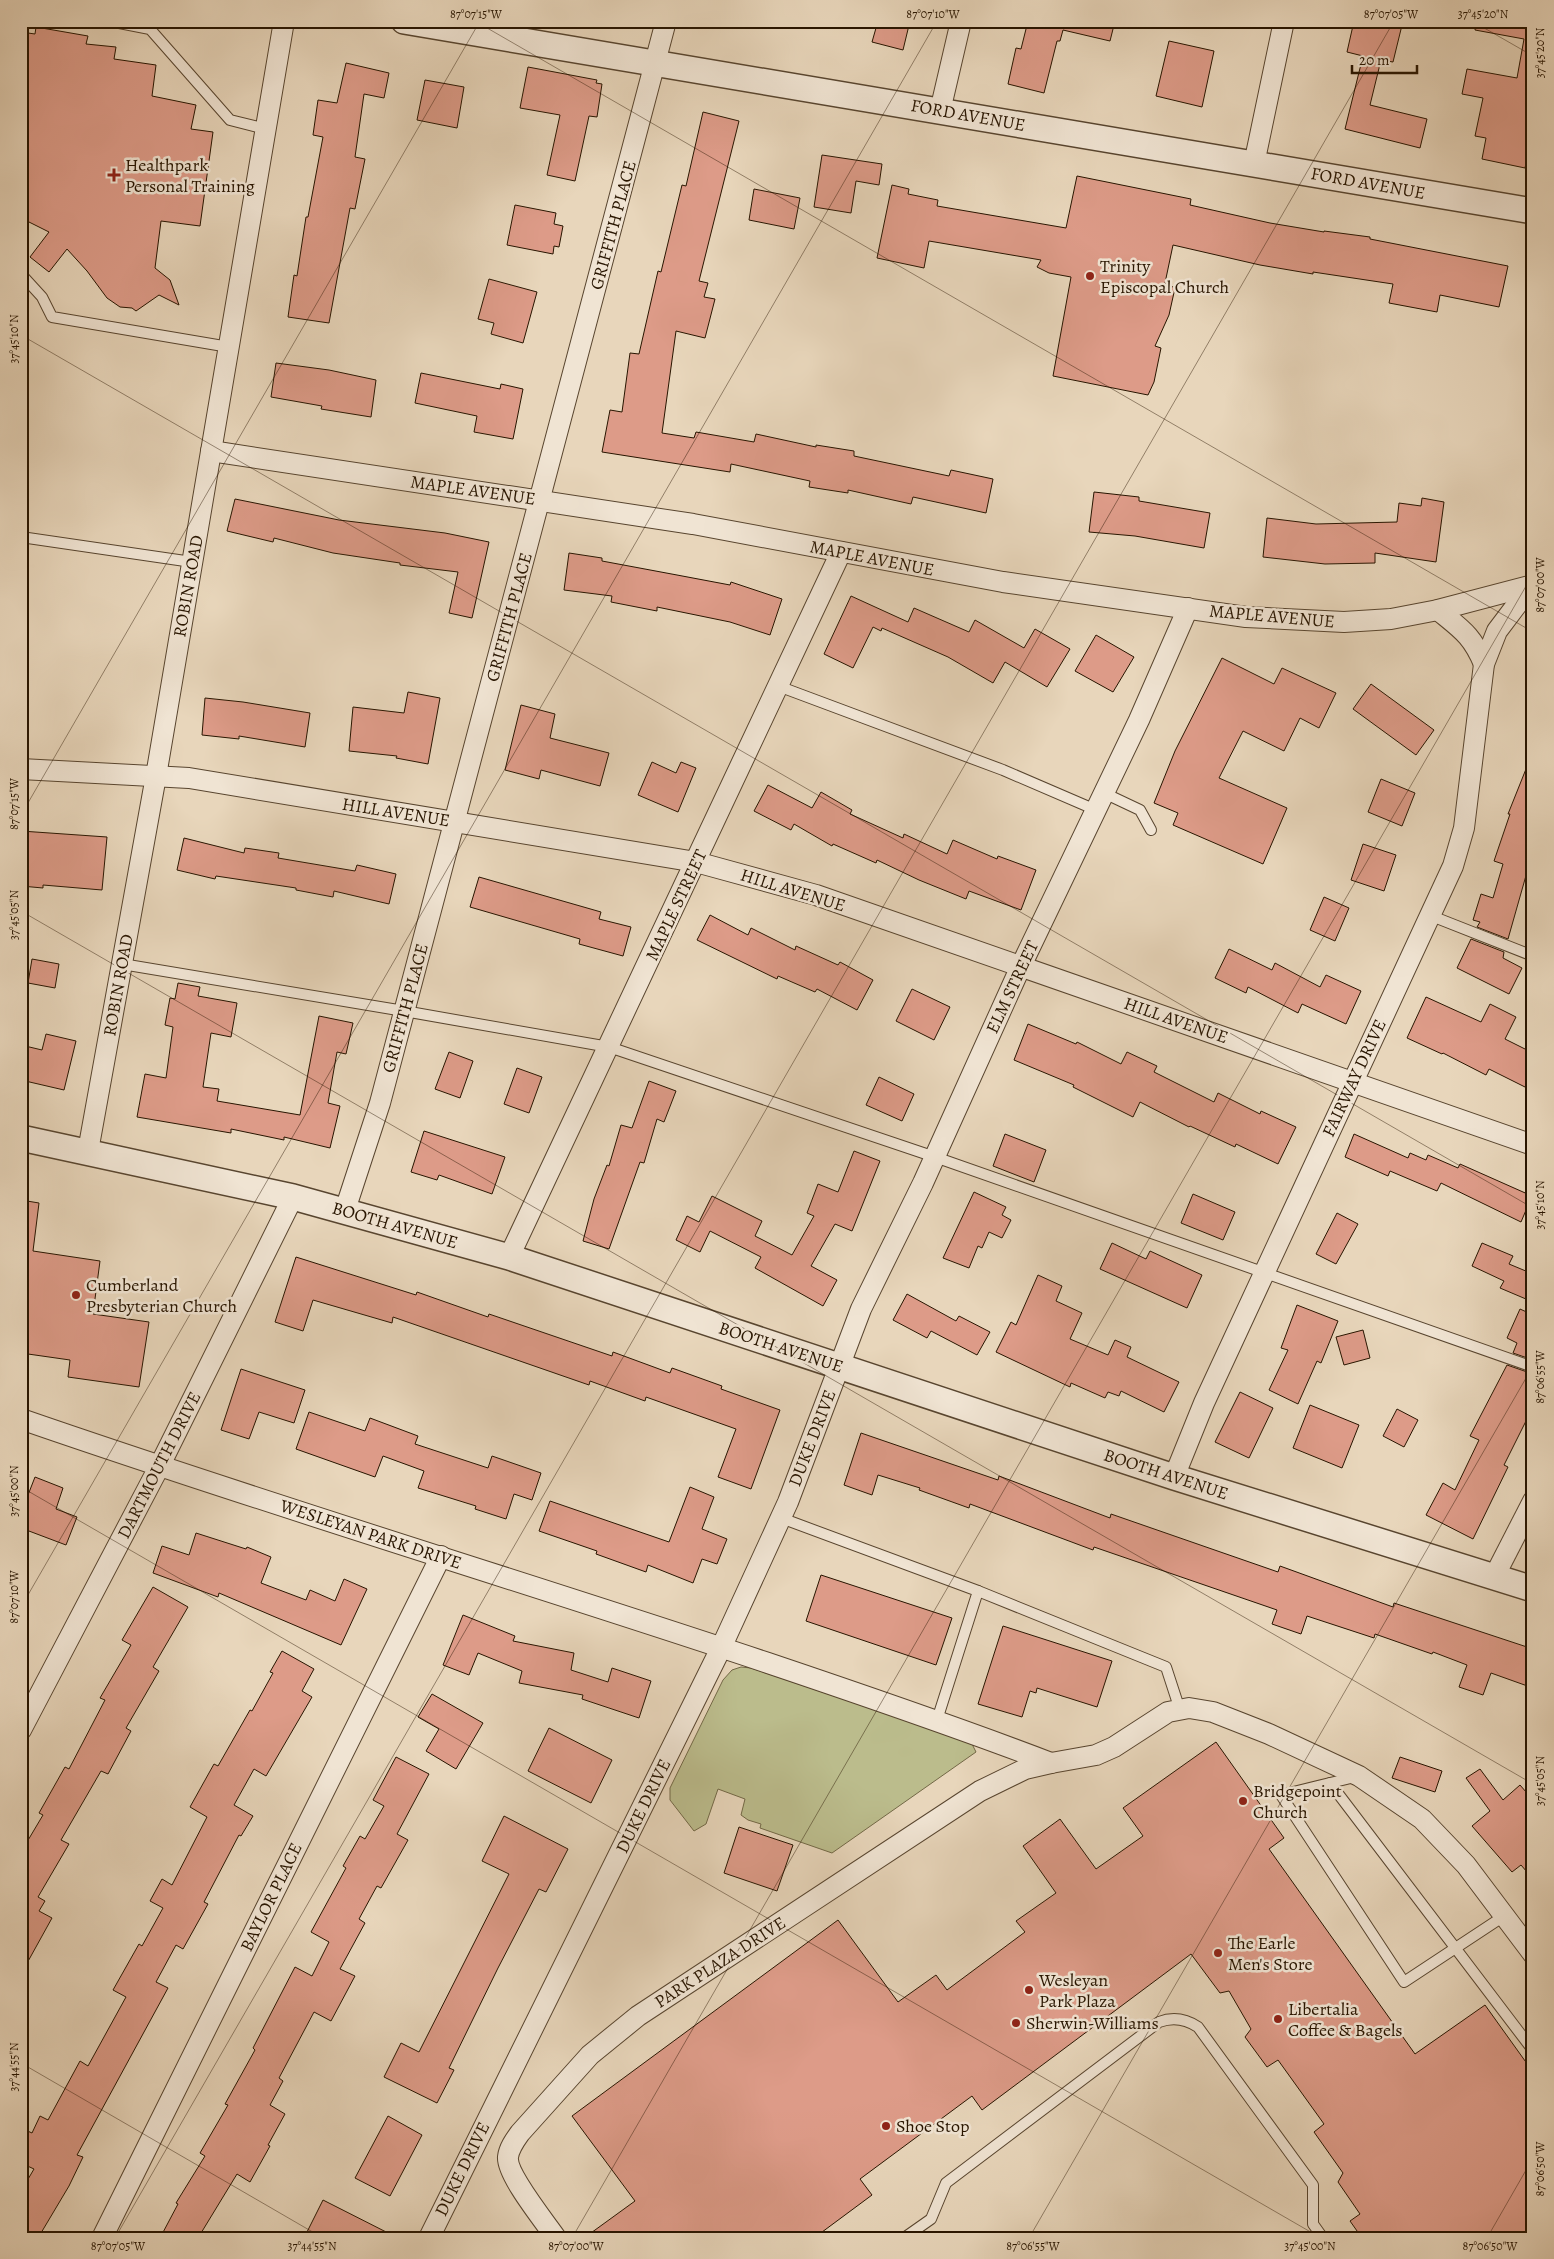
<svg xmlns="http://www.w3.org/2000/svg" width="1554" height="2259" viewBox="0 0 1554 2259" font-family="Alegreya,serif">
<rect width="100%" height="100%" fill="#e8d6bb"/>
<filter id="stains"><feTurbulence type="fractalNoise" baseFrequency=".004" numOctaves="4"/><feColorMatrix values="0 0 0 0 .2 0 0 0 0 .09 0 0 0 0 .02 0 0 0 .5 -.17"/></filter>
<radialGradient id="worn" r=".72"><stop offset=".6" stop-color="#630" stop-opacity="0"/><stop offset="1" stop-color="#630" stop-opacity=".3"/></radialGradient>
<polygon fill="#bbbc8c" stroke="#726846" points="741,1667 751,1668 971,1742 976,1752 832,1853 760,1828 761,1824 748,1820 741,1815 745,1799 718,1789 706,1824 694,1831 670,1800 670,1788 723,1680 732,1670"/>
<g fill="#dd9b88" stroke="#281500">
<polygon points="878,21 910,21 903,50 872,42"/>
<polygon points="1028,21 1115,21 1110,41 1063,30 1060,41 1057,41 1044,93 1008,84 1016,48 1021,49"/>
<polygon points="1354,21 1403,21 1393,62 1381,60 1370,105 1427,119 1420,148 1345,129 1363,56 1347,52"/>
<polygon points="1476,21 1533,21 1533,129 1525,168 1482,159 1486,138 1475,136 1483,98 1462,94 1467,69 1517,78 1524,39 1475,30"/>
<polygon points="36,27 88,36 86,44 116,47 114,59 156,65 152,96 196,105 191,129 213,132 200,226 161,221 155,268 170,280 179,305 159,295 136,311 132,308 120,307 107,298 87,271 67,249 49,272 30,257 49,232 21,218 21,32 35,34"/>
<polygon points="1169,41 1214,51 1202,107 1156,96"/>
<polygon points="346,63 389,73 384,98 364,94 355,157 365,159 355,209 350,208 329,323 288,317 294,275 297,276 306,217 308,217 323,137 313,135 318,100 337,103"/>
<polygon points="528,67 597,80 596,83 602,84 597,117 589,116 575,181 547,175 560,115 520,108"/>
<polygon points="425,80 464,87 457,128 417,120"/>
<polygon points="703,112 739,121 699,281 708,283 704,297 715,299 705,338 676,331 662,433 694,438 696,432 754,442 756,434 816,447 816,445 854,451 854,456 949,476 951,470 993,479 986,513 913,497 911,504 848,490 848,493 809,487 810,481 731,464 730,472 602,452 610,410 622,412 630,353 639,354 658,271 661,272 682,185 686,186"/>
<polygon points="822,155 882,164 879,185 856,181 851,213 814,207"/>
<polygon points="1077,176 1191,199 1190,205 1270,223 1324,232 1324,231 1370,237 1370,239 1508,266 1499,307 1440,295 1437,312 1389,303 1393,284 1313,272 1313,274 1260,265 1173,245 1165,283 1175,288 1169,315 1155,346 1161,348 1154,382 1148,395 1053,376 1071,277 1049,273 1037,267 1041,260 929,241 924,268 877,258 892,185 909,189 908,194 938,200 937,206 1066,228"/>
<polygon points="754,189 800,198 794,229 749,220"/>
<polygon points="515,205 556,213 554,224 563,226 559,247 554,246 553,254 507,245"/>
<polygon points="489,279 537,292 523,343 491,334 494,323 478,319"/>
<polygon points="276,363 329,370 376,380 371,417 321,409 322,406 271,397"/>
<polygon points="421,373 500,389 501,384 523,389 513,439 474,432 477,416 415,403"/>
<polygon points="1094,492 1139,497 1139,501 1210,513 1204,548 1135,536 1089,532"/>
<polygon points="1422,498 1444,502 1436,562 1375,553 1375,563 1325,564 1263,557 1267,518 1316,524 1397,522 1399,503 1421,506"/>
<polygon points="235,499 339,520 445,533 489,542 472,618 449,613 458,572 400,565 400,563 333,553 274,538 273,542 227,531"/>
<polygon points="569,553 602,558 602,561 677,575 730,585 731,582 782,599 770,635 730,622 657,607 657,611 611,602 612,596 564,590"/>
<polygon points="851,596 908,622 914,608 969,632 975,620 1024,648 1035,629 1070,649 1047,687 1005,662 993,683 948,657 882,628 881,631 873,627 853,668 824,654"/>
<polygon points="1096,635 1134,657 1113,692 1075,671"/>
<polygon points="1222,658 1274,684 1282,668 1336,693 1319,728 1300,718 1284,751 1243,731 1219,778 1287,808 1263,864 1173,825 1178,813 1154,803 1175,751"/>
<polygon points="1371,684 1434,730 1416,755 1353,709"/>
<polygon points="408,692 440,698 428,764 396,758 397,756 349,751 353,707 404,713"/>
<polygon points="205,698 243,702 310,713 305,747 239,736 239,739 202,735"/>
<polygon points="521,705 555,714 550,738 609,753 600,786 541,770 539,779 505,770"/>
<polygon points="1532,754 1533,874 1527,872 1508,939 1477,927 1480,922 1473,920 1481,894 1493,898 1503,864 1494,861 1510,814 1508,814"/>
<polygon points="652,762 676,773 681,762 696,768 678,812 638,795"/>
<polygon points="1381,779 1415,793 1402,826 1368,812"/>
<polygon points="768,785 812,808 821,792 852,810 850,814 903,838 904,834 947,854 953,840 997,859 998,856 1036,870 1021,910 969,891 966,899 919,880 877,860 876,863 833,844 832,846 794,824 791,830 754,811"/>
<polygon points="21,831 107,837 102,890 43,885 43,888 21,886"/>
<polygon points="184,838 244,853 245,848 279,853 278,858 355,871 357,865 396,874 389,904 334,891 333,897 296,890 296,888 216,876 215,879 177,870"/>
<polygon points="1363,844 1396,855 1384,891 1351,880"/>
<polygon points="479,877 601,912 599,919 631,927 623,956 579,944 580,939 470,907"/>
<polygon points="1324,897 1349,908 1335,941 1310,930"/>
<polygon points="710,915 748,935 751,928 795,950 796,946 838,965 840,962 873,980 857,1010 817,989 815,992 778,976 777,979 697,940"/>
<polygon points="1471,939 1504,952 1503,958 1522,968 1509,994 1457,968"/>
<polygon points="1229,949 1272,970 1275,963 1320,987 1326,975 1361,991 1346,1024 1302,1004 1298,1013 1248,987 1246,993 1215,978"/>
<polygon points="32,959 59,964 55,988 28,983"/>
<polygon points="178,983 200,987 198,996 237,1003 231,1037 211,1033 203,1087 219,1089 217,1101 300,1115 319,1016 353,1023 346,1054 337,1052 328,1103 340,1106 330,1148 284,1137 284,1140 231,1129 231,1133 137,1117 145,1074 166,1078 173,1027 165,1025 170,998 175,999"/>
<polygon points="912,989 950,1007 934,1040 896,1021"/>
<polygon points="1426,997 1481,1022 1490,1004 1516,1017 1505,1039 1533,1053 1533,1091 1489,1069 1486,1075 1443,1053 1442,1054 1407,1038"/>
<polygon points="1028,1024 1076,1044 1077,1042 1121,1064 1127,1052 1157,1066 1154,1072 1214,1102 1218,1093 1260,1114 1261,1111 1296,1127 1278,1164 1236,1144 1235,1147 1190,1126 1189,1127 1140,1102 1133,1117 1073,1087 1074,1085 1014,1060"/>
<polygon points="46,1034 76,1041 64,1090 21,1080 21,1045 42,1050"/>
<polygon points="449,1052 473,1061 460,1098 435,1089"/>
<polygon points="517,1068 542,1077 529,1113 504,1104"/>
<polygon points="879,1077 914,1094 902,1121 866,1105"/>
<polygon points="649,1081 676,1091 664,1122 657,1119 644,1163 640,1162 609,1249 583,1241 594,1199 607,1165 609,1166 621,1125 632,1128"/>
<polygon points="424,1131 505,1157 492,1194 439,1175 437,1180 411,1172"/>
<polygon points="1005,1134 1046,1150 1034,1182 993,1166"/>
<polygon points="1354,1134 1408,1158 1410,1153 1426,1160 1428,1155 1458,1168 1460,1164 1532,1196 1521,1222 1441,1183 1437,1191 1390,1171 1388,1176 1345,1157"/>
<polygon points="854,1151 880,1161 852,1231 835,1224 811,1266 837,1280 823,1306 755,1268 761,1257 710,1231 700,1252 676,1240 687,1216 699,1222 712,1196 762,1221 755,1236 792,1255 814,1216 807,1213 818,1184 838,1192"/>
<polygon points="974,1192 1006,1207 1002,1215 1011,1220 1002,1238 989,1232 982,1248 978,1246 969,1268 943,1258"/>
<polygon points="1193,1194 1235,1212 1223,1240 1181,1223"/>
<polygon points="21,1200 39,1203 33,1251 100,1261 93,1314 149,1322 139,1387 68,1377 70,1360 21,1353"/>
<polygon points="1337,1213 1358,1224 1336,1264 1316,1254"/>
<polygon points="1112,1243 1146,1259 1150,1251 1202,1275 1187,1308 1100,1269"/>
<polygon points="1482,1243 1513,1256 1509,1264 1533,1274 1533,1302 1500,1288 1504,1281 1472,1266"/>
<polygon points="296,1257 416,1295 417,1292 488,1317 489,1314 612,1356 613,1352 670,1373 672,1368 722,1386 721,1389 780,1410 751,1489 718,1477 736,1429 646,1397 645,1401 590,1381 589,1385 393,1317 392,1323 313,1300 303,1331 275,1322"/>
<polygon points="1038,1275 1062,1286 1056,1301 1082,1313 1070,1339 1108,1355 1115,1340 1131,1347 1127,1357 1179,1382 1164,1412 1121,1391 1119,1396 1108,1392 1105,1398 1071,1383 1070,1387 996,1352 1011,1322 1016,1325"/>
<polygon points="907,1294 956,1321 959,1316 990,1332 977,1355 931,1331 927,1338 893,1320"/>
<polygon points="1297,1305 1338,1321 1321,1363 1317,1361 1298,1404 1269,1390 1288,1350 1281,1348"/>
<polygon points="1520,1309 1531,1314 1533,1311 1533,1360 1513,1353 1517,1343 1507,1338"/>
<polygon points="1363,1330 1370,1358 1344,1365 1336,1337"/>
<polygon points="1507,1365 1533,1374 1533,1407 1504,1465 1508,1467 1473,1539 1426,1515 1443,1483 1455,1490 1479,1440 1470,1436"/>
<polygon points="241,1369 305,1390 294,1423 259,1412 249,1439 221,1430"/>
<polygon points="1240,1392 1273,1408 1249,1458 1215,1442"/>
<polygon points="1310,1405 1359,1425 1342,1468 1293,1448"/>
<polygon points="1397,1409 1418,1420 1404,1447 1383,1436"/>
<polygon points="309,1412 365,1431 370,1418 418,1436 415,1444 488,1468 492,1456 541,1473 532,1500 514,1494 506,1519 475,1509 476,1506 418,1488 424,1471 383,1456 375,1477 296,1449"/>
<polygon points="861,1433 998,1480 999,1476 1110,1518 1111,1514 1278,1572 1280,1566 1393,1607 1394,1603 1533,1649 1533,1688 1491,1673 1483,1695 1459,1687 1467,1665 1433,1652 1432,1654 1375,1634 1374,1638 1307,1616 1301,1634 1272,1624 1277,1610 1094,1547 1093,1550 970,1504 969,1508 919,1490 920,1488 878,1475 872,1495 844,1485"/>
<polygon points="35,1477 63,1488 56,1509 77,1517 66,1545 21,1528 21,1513"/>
<polygon points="690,1487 714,1497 702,1529 727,1539 717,1564 702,1559 693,1583 648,1565 646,1572 596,1554 597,1551 539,1531 550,1501 669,1542"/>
<polygon points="196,1533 246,1549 247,1547 271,1557 261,1583 306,1600 310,1590 335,1601 344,1579 367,1589 341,1645 219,1593 218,1597 153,1573 162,1546 189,1555"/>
<polygon points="821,1575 952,1618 936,1665 806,1621"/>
<polygon points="153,1587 188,1607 153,1667 159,1671 126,1728 131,1731 108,1774 101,1771 61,1840 69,1844 38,1897 45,1901 39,1911 52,1918 21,1974 21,1852 43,1815 39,1813 65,1767 69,1769 105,1700 100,1698 131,1645 122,1640"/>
<polygon points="463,1615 515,1636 513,1641 574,1653 571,1670 608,1682 612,1668 651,1681 639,1718 582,1699 583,1695 519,1683 522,1671 478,1653 469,1675 443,1665"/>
<polygon points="1003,1626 1112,1661 1097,1707 1037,1688 1036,1693 1030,1691 1022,1717 978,1704"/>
<polygon points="282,1651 314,1669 302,1691 312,1697 266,1776 254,1769 234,1805 253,1816 241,1836 239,1835 204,1902 208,1904 183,1949 176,1945 156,1982 168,1988 77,2155 83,2157 69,2186 38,2238 21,2238 21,2191 34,2169 21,2163 21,2128 32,2133 40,2116 48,2120 80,2061 88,2066 126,1997 113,1990 139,1944 142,1946 163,1908 150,1901 162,1879 172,1885 207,1817 190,1807 214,1764 218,1766 250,1710 252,1711 273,1673 270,1672"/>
<polygon points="432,1694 483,1723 456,1769 426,1751 439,1729 418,1717"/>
<polygon points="549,1728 612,1760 591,1803 528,1771"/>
<polygon points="1216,1742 1284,1838 1269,1849 1415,2054 1485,2005 1533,2072 1533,2238 1362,2238 1350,2221 1360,2214 1338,2182 1343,2173 1314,2132 1324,2124 1278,2060 1267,2067 1245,2037 1251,2029 1229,1991 1220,1993 1191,1954 982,2110 972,2096 860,2179 872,2195 814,2238 584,2238 635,2201 572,2116 838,1920 898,2002 936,1975 947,1990 1025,1932 1016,1921 1056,1893 1023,1846 1060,1819 1096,1869 1143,1836 1123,1808"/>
<polygon points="396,1757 429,1774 397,1834 408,1840 381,1888 377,1886 359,1919 365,1923 340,1969 355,1976 331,2021 314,2012 279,2078 283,2081 270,2105 285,2114 268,2145 270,2146 250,2182 237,2174 198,2238 160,2238 178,2204 176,2203 205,2156 200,2153 228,2105 225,2104 255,2050 253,2048 295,1967 312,1976 329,1942 311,1932 346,1868 343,1866 360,1836 365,1839 384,1806 373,1800"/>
<polygon points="1400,1757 1442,1771 1435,1792 1392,1778"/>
<polygon points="1480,1769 1503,1800 1520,1785 1533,1800 1533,1879 1521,1865 1512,1872 1472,1826 1490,1811 1466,1778"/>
<polygon points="504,1816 568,1849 546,1892 539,1889 498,1968 449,2068 454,2070 437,2103 384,2077 401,2043 419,2052 509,1874 482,1861"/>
<polygon points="739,1827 793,1845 777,1891 724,1873"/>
<polygon points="388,2116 422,2135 390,2196 355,2178"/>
<polygon points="323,2200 398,2238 304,2238"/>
</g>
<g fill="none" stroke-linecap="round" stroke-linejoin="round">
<g stroke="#58452f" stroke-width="12">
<g id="service">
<polyline points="109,21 150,29 230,120 266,129"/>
<polyline points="21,274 42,297 52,317 229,347"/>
<polyline points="21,537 192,562"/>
<polyline points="778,686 1003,770 1096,810"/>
<polyline points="1104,793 1140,810 1151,830"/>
<polyline points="1429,915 1533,956"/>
<polyline points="122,964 404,1011 609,1047 935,1157 1533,1367"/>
<polyline points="781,1518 978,1591 937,1720"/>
<polyline points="978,1591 1166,1667 1180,1710"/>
<polyline points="1355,1777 1330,1783 1532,2049"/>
<polyline points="1330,1783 1281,1795 1404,1982 1504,1916"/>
<path d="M 904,2238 L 931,2219 L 946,2183 L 1159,2022 C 1172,2017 1186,2019 1198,2027 L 1313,2185 L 1313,2224 L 1323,2238"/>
</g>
</g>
<g stroke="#58452f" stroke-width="22">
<g id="minor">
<polyline points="940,111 961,21"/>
<polyline points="1254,164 1284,21"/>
<polyline points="211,451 693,524 1003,582 1246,617 1344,622 1391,619 1438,610 1533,585"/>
<path d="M 1438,610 C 1461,629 1472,635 1484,664"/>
<polyline points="21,769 189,778 696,862 816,895 1533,1145"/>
<polyline points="88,1151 156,776 284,21"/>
<polyline points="345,1210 380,1103 666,21"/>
<polyline points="509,1257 841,552"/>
<path d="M 21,1419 C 269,1505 519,1580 768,1663 C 863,1695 957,1727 1051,1763"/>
<polyline points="1174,1477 1204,1403 1453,866 1464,828 1484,664 1497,631 1531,586"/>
<polyline points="1494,1577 1533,1501"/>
<polyline points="21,1730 159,1467 293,1197"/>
<polyline points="102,2238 441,1556"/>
<polyline points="429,2238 721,1648 788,1502 861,1309 923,1183 1021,966 1139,720 1188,608"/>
<path d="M 556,2238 C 545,2222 506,2174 508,2157 C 509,2148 515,2140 520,2133 L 590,2055 L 638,2016 L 980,1791 L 1025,1769 L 1051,1763 L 1096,1755 L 1114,1747 L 1168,1712 L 1189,1708 L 1213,1712 L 1269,1734 L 1359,1776 L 1422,1819 L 1466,1865 L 1533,1954"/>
</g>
</g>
<g stroke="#58452f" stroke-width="28">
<g id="tertiary">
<polyline points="404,21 1533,211"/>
<polyline points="21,1138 293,1197 509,1257 1174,1477 1533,1589"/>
</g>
</g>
<use href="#service" stroke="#f0e4d3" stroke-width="10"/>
<use href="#minor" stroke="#f0e4d3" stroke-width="20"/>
<use href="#tertiary" stroke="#f0e4d3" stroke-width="25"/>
</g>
<path fill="none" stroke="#281500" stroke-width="1" stroke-opacity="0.45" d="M 475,21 L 1533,632M 1472,21 L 1533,56M 21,23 L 22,21M 21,335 L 1533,1208M 21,815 L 480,21M 21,911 L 1533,1784M 21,1487 L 1321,2238M 21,1607 L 937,21M 21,2063 L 323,2238M 115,2238 L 1394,21M 572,2238 L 1533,574M 1029,2238 L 1533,1366M 1487,2238 L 1533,2158"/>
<g fill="#8f2418" stroke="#f0e4d3" stroke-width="2">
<path d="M111.5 167.5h5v5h5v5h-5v5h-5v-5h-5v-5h5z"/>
<circle cx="1090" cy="276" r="5"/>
<circle cx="76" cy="1295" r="5"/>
<circle cx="1243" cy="1801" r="5"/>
<circle cx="1218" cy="1953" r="5"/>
<circle cx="1029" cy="1990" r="5"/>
<circle cx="1278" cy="2019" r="5"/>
<circle cx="1016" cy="2023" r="5"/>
<circle cx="886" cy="2126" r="5"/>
</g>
<g text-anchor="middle" stroke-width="5" stroke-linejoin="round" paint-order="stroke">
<g font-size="18" fill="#281500" stroke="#f0e4d3">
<text transform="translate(968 115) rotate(10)" y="6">FORD AVENUE</text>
<text transform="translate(1368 183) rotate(10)" y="6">FORD AVENUE</text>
<text transform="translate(613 225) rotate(-75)" y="6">GRIFFITH PLACE</text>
<text transform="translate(473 490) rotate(8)" y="6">MAPLE AVENUE</text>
<text transform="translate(872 558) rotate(11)" y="6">MAPLE AVENUE</text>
<text transform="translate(188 586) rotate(-80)" y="6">ROBIN ROAD</text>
<text transform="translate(1272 616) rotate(5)" y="6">MAPLE AVENUE</text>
<text transform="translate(509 617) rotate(-75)" y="6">GRIFFITH PLACE</text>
<text transform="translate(396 812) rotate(9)" y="6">HILL AVENUE</text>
<text transform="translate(793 890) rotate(17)" y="6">HILL AVENUE</text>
<text transform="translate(676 905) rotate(-65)" y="6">MAPLE STREET</text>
<text transform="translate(118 985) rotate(-80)" y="6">ROBIN ROAD</text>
<text transform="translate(1012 987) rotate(-65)" y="6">ELM STREET</text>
<text transform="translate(405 1008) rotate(-75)" y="6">GRIFFITH PLACE</text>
<text transform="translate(1176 1020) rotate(19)" y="6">HILL AVENUE</text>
<text transform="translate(1354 1078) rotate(-65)" y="6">FAIRWAY DRIVE</text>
<text transform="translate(395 1225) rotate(16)" y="6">BOOTH AVENUE</text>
<text transform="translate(781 1347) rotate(18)" y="6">BOOTH AVENUE</text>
<text transform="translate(812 1438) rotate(-69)" y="6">DUKE DRIVE</text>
<text transform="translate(159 1465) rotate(-63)" y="6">DARTMOUTH DRIVE</text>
<text transform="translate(1166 1474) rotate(18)" y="6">BOOTH AVENUE</text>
<text transform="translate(371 1534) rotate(18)" y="6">WESLEYAN PARK DRIVE</text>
<text transform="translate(643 1806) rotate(-64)" y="6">DUKE DRIVE</text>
<text transform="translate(271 1897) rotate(-64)" y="6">BAYLOR PLACE</text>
<text transform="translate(720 1962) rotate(-33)" y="6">PARK PLAZA DRIVE</text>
<text transform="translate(462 2169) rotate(-64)" y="6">DUKE DRIVE</text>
</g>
<g font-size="18" fill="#281500" stroke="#f0e4d3" text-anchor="start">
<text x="125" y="171">Healthpark<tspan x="125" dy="21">Personal Training</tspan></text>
<text x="1100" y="272">Trinity<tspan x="1100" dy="21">Episcopal Church</tspan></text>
<text x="86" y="1291">Cumberland<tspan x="86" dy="21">Presbyterian Church</tspan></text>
<text x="1253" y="1797">Bridgepoint<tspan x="1253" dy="21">Church</tspan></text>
<text x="1228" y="1949">The Earle<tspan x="1228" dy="21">Men's Store</tspan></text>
<text x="1039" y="1986">Wesleyan<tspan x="1039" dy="21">Park Plaza</tspan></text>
<text x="1288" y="2015">Libertalia<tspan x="1288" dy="21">Coffee &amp; Bagels</tspan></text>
<text x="1026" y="2029">Sherwin-Williams</text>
<text x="896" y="2132">Shoe Stop</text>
</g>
</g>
<rect width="1554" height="2259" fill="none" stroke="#e8d6bb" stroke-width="55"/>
<path d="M1352 65v8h65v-8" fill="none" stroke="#281500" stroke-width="2.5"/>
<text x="1359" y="65" font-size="15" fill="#281500" stroke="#f0e4d3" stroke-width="4" paint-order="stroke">20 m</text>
<rect x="28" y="28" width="1498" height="2204" fill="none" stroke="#281500" stroke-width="2"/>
<g font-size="12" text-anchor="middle" fill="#281500">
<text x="476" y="18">87°07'15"W</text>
<text x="933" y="18">87°07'10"W</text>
<text x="1391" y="18">87°07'05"W</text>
<text x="1483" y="18">37°45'20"N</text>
<text transform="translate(1540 53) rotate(-90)" y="4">37°45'20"N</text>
<text transform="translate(14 339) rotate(-90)" y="4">37°45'10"N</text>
<text transform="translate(1540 585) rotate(-90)" y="4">87°07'00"W</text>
<text transform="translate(14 804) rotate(-90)" y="4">87°07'15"W</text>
<text transform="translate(14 915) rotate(-90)" y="4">37°45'05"N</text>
<text transform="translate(1540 1205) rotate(-90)" y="4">37°45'10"N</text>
<text transform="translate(1540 1377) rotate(-90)" y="4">87°06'55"W</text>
<text transform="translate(14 1491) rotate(-90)" y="4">37°45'00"N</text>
<text transform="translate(14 1597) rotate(-90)" y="4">87°07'10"W</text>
<text transform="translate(1540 1781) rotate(-90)" y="4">37°45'05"N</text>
<text transform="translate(14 2067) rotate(-90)" y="4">37°44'55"N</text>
<text transform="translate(1540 2169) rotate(-90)" y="4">87°06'50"W</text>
<text x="118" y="2250">87°07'05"W</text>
<text x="312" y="2250">37°44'55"N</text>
<text x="576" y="2250">87°07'00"W</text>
<text x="1033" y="2250">87°06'55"W</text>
<text x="1310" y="2250">37°45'00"N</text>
<text x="1490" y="2250">87°06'50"W</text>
</g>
<rect width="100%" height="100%" filter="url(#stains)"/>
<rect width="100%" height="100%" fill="url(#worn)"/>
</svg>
